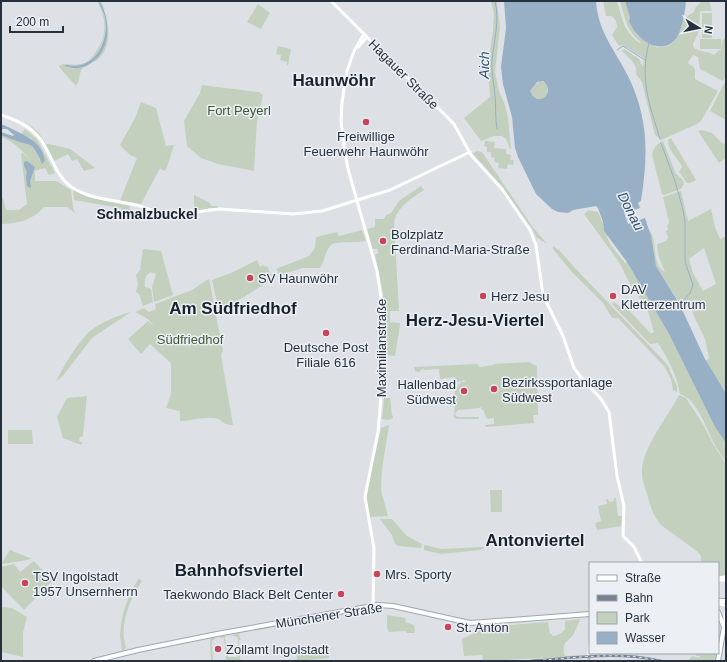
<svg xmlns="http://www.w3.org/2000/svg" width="727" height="662" viewBox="0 0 727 662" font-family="Helvetica,sans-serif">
<rect width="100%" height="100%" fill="#dde1e6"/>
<g fill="#c3d0be" fill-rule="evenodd">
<path d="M 97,1 L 101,1 C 109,16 114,47 98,59 C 95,62 84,66 82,69 C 79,73 80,81 76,86 L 59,67 L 60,65 L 62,66 L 62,64 C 70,64 77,66 84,63 C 90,61 93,56 97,50 C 108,34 106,17 97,1 ZM 99,3 L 101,3 C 103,7 106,12 107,17 C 112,44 96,75 65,67 L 66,65 C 94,71 108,43 105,18 C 104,12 102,8 99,3 Z"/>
<polygon points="491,1 497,1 500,27 495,72 499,91 505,105 508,118 511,148 510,149 506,139 502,136 494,136 481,141 464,118 490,97 488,66 493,30 494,14"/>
<path d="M 603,1 L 617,1 C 622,19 624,32 640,43 L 641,42 C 626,31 625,17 620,1 L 625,1 L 630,18 L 629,21 L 638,36 L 651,45 L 652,44 L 655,45 L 655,47 C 676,50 679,34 684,18 L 694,12 L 695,8 L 702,1 L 709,1 L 712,11 L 700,11 L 699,31 L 693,44 L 694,48 C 700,52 708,51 714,55 L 718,51 L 721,50 L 722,41 L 726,37 L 726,76 L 723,81 L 700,69 L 698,57 L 693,55 L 688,63 C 697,69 695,69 695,79 L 718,91 L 701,121 L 697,124 L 661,140 L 655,135 L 642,82 L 636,74 C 638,63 629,59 622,51 L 624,49 L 638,58 L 643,66 L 644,58 L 623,45 L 619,46 L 612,35 L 617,27 L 616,21 L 612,16 L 606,16 Z"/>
<polygon points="258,4 270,13 261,29 247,22"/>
<rect x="702" y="13" width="10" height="25"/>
<rect x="700" y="39" width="21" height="10"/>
<polygon points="278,46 291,49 288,65 287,65 287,62 280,60 281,55 276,54"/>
<polygon points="726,80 726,120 710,111"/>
<path d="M 541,81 L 546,83 C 549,91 548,96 540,100 L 532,96 L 530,91 L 534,85 Z"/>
<polygon points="202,85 259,92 263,95 257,121 254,171 218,164 201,158 187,146 184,121 200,93"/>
<polygon points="141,102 156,108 166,146 174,145 166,170 164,171 160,168 140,206 120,201 137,158 130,155 120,145 135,118"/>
<polygon points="26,121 39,133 46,144 49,144 70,149 95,168 84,171 77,159 72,161 68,154 54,161 43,140"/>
<path d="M 25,129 L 37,139 L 55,173 L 49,175 L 45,168 L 35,171 L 35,181 L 56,181 L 71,190 L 73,208 L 75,213 L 67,207 L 44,207 C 33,220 17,224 1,224 L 1,198 L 3,198 L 6,210 L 19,210 L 27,204 L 21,154 L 23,153 L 31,161 C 23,151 13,141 1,137 L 1,135 L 16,141 L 30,145 L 33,147 L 39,157 L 40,162 L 42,151 L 31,138 L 21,134 Z"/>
<polygon points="702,130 712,133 722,143 726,144 726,158 719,163 698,131"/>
<path d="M 671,138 L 696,180 L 690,183 L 687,183 L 679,172 L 682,167 C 678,158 668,151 668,140 Z"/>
<polygon points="485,141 495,142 494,148 506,149 506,154 511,155 510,160 514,160 513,165 508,164 507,169 498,168 499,163 494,162 495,158 491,157 491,152 487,152 487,147 484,146"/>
<path d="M 663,141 L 676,174 L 682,179 L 684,183 L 681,189 L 664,195 L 662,194 L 652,155 C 653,148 657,144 663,141 Z"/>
<polygon points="477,151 482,152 532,226 547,244 536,237 533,230 503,188 474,155 473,153"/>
<path d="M 421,186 L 424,190 C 410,199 397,207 394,223 L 399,311 L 390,311 L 390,322 L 400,323 L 400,325 L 395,356 L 389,355 L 386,352 L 383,293 L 375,255 L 379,253 L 377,249 L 373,249 L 367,229 L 375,227 L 375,219 L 384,219 L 386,215 L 391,213 L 399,201 Z"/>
<polygon points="73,190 88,197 130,206 129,213 121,211 121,208 74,200"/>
<path d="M 681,191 L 688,221 L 711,209 L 715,227 L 720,239 L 726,236 L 726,392 L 706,361 L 709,358 L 705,339 L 693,314 L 690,300 L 680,304 L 656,266 L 649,230 C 659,240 650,264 665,272 C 661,263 657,254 657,244 L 666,241 L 668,238 L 666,231 L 668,230 L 667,226 L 669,222 L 663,197 ZM 704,248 L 716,284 L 703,291 L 693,273 L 689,259 Z"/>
<polygon points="194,195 210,203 211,206 218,206 219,208 209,208 198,211 197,209 194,209"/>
<path d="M 589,210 L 598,212 L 603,224 L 603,227 L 610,244 L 625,263 L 627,262 L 669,334 L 715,427 L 726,443 L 726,462 C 722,456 717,450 714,443 C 706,428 697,399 680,394 C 677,375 668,359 658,343 L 650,344 L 612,304 L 614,302 L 622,308 L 626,307 L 651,334 L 654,332 L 648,311 L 629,282 L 619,262 L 584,214 Z"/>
<path d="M 362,230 L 366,241 C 354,243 343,241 332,244 C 324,252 326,259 320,268 L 303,268 L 280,275 L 276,269 L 309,256 L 315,248 L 316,237 L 337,232 L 339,236 Z"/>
<polygon points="553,246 560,251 575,268 665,362 670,369 669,369 677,386 677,392 673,390 671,379 664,366 618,318 612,318 603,303 572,272 553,249"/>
<path d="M 143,249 L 161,251 L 173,295 L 154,302 L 152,287 L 156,274 L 150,272 C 145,276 144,281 145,287 L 151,289 L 153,302 L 143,306 L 139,294 L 136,292 L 138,284 L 136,275 L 140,270 Z"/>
<polygon points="257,260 260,267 264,265 265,267 267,266 273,279 219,312 212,280 231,273"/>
<path d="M 209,279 L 223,351 L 221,355 L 233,425 C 221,425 222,418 213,418 C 202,417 190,421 180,421 L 180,411 L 166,408 L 171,394 L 171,363 L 150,344 L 141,354 L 128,339 L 148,321 L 154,326 L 148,319 L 135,312 L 144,308 L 149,312 L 156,309 L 155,304 L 192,290 L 207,280 Z"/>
<path d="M 131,312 L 92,338 L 62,377 L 56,381 C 65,364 75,347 87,334 C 95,325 120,314 131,312 Z"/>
<polygon points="530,362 532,364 537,366 538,415 533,415 534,423 486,427 485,425 494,424 494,418 487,419 483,410 481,409 482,406 480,408 458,410 455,414 457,417 479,417 479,419 456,419 454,417 455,402 453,399 455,390 461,382 465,382 464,379 463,381 456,382 455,377 440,379 439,369 424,370 423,368 419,372 415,371 414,367 477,364 480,367 494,365 494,364"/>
<path d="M 679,395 L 686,398 L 704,426 L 713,444 L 726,464 L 726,575 L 718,577 L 718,563 L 701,563 L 701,556 L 698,552 L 661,525 C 653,516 650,505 647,494 C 645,487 642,481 642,473 C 641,449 668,417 679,395 Z"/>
<polygon points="87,396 83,436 80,437 79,440 80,442 83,442 81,445 63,438 57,417 67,398"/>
<polygon points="384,398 390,398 392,415 393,416 393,418 389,420 382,419"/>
<path d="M 389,425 L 382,469 L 381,490 L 388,516 L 370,517 C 368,510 367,503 367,495 C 368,475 377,449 381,428 Z"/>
<polygon points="8,430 32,430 33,444 8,444"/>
<polygon points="490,490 502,490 502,512 491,512"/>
<polygon points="614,498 616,498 618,516 622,516 621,526 597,530 595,523 601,521 598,506 607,504 606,499 608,499 609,502 614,501"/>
<polygon points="380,519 392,519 407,536 422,544 421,548 398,546 395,544 392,535"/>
<polygon points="425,545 441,549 483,547 484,548 481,550 441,554 424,550 424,546"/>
<polygon points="10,550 32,559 16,562 1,564"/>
<polygon points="34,561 52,581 24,610 1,586 1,567 14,564 20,572"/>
<path d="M 139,578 L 142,581 C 129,601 119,625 126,648 L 122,651 C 122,645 120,640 120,635 C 121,614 128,595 139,578 Z"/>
<polygon points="1,607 12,608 27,617 23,633 23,657 1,652"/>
<polygon points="387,615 406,618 405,622 414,625 415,633 407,633 406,631 389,632 387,628"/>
<path d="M 580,619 C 578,624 576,630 573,635 C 566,644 563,640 564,654 L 565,656 L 587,655 L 587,656 L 483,661 L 482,655 L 464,656 L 462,639 L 479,631 L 476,628 L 548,622 L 550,634 L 552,634 L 552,636 C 557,636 562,633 565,629 L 565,621 Z"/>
<polygon points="240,633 239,635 241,640 239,640 240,658 241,661 211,661 210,637 215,637 215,639 212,641 213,660 217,661 226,660 224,638 220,638 220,637 225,636 228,657 237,657 239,654 238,638 232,635 231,636 228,636"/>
<polygon points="329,649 329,658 297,661 296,651"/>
<polygon points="694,653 718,653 716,661 688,661 692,656 699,658 700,656 697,656"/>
</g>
<g fill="#98b0c6" fill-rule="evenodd">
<path d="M 504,1 L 596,1 C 598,32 615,50 628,76 C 649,119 648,155 641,201 L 638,203 L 640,208 L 625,213 L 624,212 L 628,224 L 645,218 L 651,236 L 656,266 L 680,305 L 705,359 L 726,393 L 726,443 L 715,427 L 669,334 L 627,262 L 604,231 L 603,222 L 598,208 L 596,206 L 573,210 L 568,213 L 558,212 L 552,209 L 536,194 L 518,157 L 515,148 L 512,117 L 503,84 L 501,67 L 506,28 ZM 543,81 C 557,91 538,110 530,91 L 537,82 Z"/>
<path d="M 625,1 L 686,1 C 685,12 682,35 673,42 C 662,52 645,44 637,34 C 633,30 631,25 629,21 L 630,18 Z"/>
<path d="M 100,2 C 112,22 111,53 88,65 C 80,69 73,69 64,66 L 66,65 C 94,71 109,43 105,18 C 104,12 101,8 99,3 Z"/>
<path d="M 1,124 C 7,126 12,129 18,132 C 32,139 42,144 45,161 L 42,164 L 39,157 L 33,147 L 30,145 L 16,141 L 1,135 L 1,132 L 13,136 L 14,135 L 7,129 L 1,129 Z"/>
<polygon points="27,161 35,167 30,181 31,187 30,188 27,186 26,177 27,172 24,166 24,162"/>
</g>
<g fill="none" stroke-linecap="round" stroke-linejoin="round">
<g stroke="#98b0c6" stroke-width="1">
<path d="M 495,1 C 500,21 494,40 492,60 C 491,72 494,83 495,95 C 496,106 495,117 497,129"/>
<path d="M 649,43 C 639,80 650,105 660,139"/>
<polyline points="617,50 623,46 645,60"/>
<polyline points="661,143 675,181 683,210 685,222 685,262 693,285 690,293 680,305"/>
</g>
<polyline stroke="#b9bec4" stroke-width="3" stroke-dasharray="3 1.5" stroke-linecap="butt" points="589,661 589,655"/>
<g stroke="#9da6b2" stroke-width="6">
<g id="primary">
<polyline points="718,601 726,601"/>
<polyline points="94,661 138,650 217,634 378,605 393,606 470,623 590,614"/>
<polyline points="718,661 724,627 718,612"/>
</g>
</g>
<g stroke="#fff" stroke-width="3">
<polyline points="331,1 454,124 471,155 502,189 530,230 536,245 543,295 563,336 574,368 580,376 601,399 609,412 617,476 624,506 623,536 634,547 642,563"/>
<polyline points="364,34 354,51 347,71 342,102 341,121 344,145 348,169 377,271 381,297 383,359 380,410 378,432 365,497 374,548 373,606"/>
<polyline points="358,47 367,37"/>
<path d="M 1,115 C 17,120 34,128 43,143 C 52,157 56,175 70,186 C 89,200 118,200 140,206 C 149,209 157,213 166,214 C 175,216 184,216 193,218 L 195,215 L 195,212"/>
<polyline points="195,212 219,209 293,214 322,211 390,190 470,152"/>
<polyline points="185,215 191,211 195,212"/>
<polyline points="718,578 726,577"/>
<polyline points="718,580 726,580"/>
<polyline points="718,604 726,605"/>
<polyline points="724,625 726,611"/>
<polyline points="589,655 590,643"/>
</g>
<use href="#primary" stroke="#fff" stroke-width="4"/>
<g stroke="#778190" stroke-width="2.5">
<path id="rail" d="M 531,661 C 574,658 619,651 661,661"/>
</g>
<use href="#rail" stroke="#ecf0f4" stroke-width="1" stroke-dasharray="3" stroke-linecap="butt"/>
</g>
<g fill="#ca435c" stroke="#ecf0f4" stroke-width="1.5">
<circle cx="366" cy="122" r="4"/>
<circle cx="383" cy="241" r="4"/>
<circle cx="250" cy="278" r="4"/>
<circle cx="483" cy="296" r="4"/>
<circle cx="613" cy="296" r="4"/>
<circle cx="326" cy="333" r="4"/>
<circle cx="494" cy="389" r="4"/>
<circle cx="464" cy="391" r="4"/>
<circle cx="377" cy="574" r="4"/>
<circle cx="25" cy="583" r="4"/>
<circle cx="341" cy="594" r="4"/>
<circle cx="448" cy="627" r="4"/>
<circle cx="218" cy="649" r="4"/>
</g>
<g text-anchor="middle" stroke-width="3" stroke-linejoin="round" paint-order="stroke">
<g font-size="13" fill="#27303d" stroke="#ecf0f4">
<text transform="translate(404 74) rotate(45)" y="5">Hagauer Straße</text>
<text transform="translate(381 348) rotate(-90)" y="5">Maximilianstraße</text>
<text transform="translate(329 615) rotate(-9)" y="5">Münchener Straße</text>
</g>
<g font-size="13" fill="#3c5835" stroke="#ecf0f4">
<text x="239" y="115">Fort Peyerl</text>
<text x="190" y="344">Südfriedhof</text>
</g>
<g font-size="13" fill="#27303d" stroke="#ecf0f4" text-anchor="start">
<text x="366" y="141" text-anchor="middle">Freiwillige<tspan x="366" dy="15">Feuerwehr Haunwöhr</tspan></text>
<text x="391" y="239">Bolzplatz<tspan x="391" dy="15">Ferdinand-Maria-Straße</tspan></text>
<text x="258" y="283">SV Haunwöhr</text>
<text x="621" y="294">DAV<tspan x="621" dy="15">Kletterzentrum</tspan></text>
<text x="491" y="301">Herz Jesu</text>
<text x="326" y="352" text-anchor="middle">Deutsche Post<tspan x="326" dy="15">Filiale 616</tspan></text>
<text x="502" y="387">Bezirkssportanlage<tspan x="502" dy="15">Südwest</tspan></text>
<text x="456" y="389" text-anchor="end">Hallenbad<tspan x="456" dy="15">Südwest</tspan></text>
<text x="385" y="579">Mrs. Sporty</text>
<text x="33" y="581">TSV Ingolstadt<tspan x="33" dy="15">1957 Unsernherrn</tspan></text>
<text x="333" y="599" text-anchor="end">Taekwondo Black Belt Center</text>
<text x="456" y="632">St. Anton</text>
<text x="226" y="654">Zollamt Ingolstadt</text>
</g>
<g font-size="14" font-style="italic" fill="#32506f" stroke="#ecf0f4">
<text transform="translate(484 65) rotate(-89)" y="5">Aich</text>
<text transform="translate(631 211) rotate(63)" y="5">Donau</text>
</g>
<g font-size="14" font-weight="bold" fill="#19212d" stroke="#ecf0f4">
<text x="147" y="219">Schmalzbuckel</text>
</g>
<g font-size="17" font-weight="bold" fill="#19212d" stroke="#ecf0f4">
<text x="334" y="86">Haunwöhr</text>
<text x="233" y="314">Am Südfriedhof</text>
<text x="475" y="326">Herz-Jesu-Viertel</text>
<text x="535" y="546">Antonviertel</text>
<text x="239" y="576">Bahnhofsviertel</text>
</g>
</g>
<rect width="727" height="662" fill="none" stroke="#27303d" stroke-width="4"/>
<rect x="589" y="562" width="130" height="92" fill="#ecf0f4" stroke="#9da3ab"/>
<rect x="597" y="575" width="20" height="6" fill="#ffffff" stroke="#9da3ab"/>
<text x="625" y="582" font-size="12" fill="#27303d">Straße</text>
<rect x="597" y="595" width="20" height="6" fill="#778190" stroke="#9da3ab"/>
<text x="625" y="602" font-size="12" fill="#27303d">Bahn</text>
<rect x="597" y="612" width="20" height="12" fill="#c3d0be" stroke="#9da3ab"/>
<text x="625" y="622" font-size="12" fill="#27303d">Park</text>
<rect x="597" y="632" width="20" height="12" fill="#98b0c6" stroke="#9da3ab"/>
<text x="625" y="642" font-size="12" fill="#27303d">Wasser</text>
<g transform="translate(699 28) rotate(100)" stroke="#ecf0f4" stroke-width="3" paint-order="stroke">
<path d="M0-3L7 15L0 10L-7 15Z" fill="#27303d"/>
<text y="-6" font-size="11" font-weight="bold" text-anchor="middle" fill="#27303d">N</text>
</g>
<path d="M10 26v6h53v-6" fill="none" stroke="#27303d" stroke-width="2"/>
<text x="16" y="26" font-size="12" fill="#27303d" stroke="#ecf0f4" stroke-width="3" paint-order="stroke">200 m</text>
</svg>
